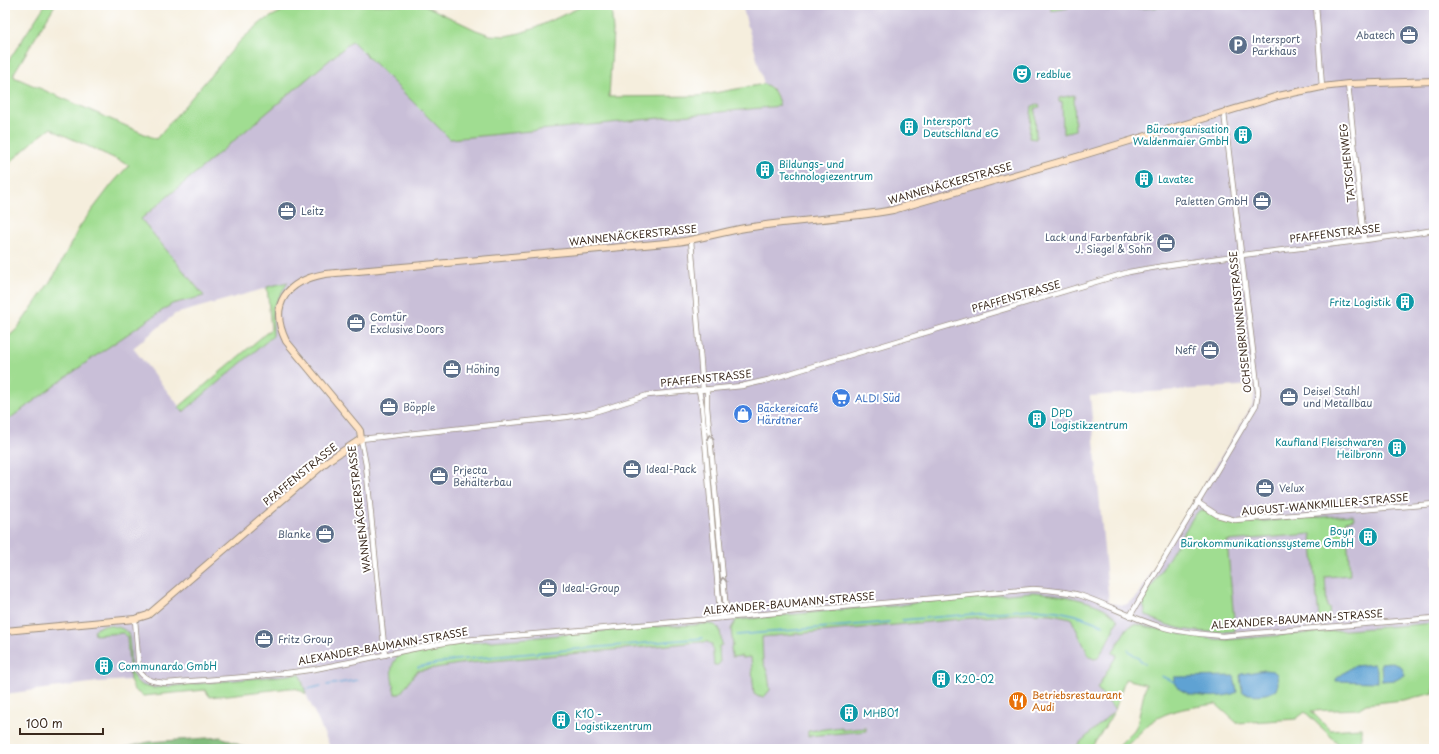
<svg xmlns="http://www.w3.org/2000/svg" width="1439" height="754" viewBox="0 0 1439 754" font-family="'Playpen Sans',sans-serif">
<rect width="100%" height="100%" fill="#fff"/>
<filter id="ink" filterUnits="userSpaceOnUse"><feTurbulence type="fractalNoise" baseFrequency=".025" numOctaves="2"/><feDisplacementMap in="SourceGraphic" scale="8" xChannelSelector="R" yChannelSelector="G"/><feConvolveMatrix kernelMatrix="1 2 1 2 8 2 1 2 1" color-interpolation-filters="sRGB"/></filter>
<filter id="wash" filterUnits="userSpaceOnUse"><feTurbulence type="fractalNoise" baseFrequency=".012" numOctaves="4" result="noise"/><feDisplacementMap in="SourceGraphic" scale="16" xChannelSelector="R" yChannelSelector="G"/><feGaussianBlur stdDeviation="0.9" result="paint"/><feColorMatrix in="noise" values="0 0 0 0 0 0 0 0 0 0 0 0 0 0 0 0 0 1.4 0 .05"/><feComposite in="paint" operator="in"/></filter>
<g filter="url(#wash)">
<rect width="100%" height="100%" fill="#f5eedd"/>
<path fill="#c9bfd8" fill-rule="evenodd" d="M 742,5 L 1051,5 L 1051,11 L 1067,8 L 1067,5 L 1106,5 L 1106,10 L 1205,5 L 1434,5 L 1434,623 L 1225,640 L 1202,639 L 1178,635 L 1153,628 L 1113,653 L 1117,655 L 1097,688 L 1115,710 L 1073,749 L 331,749 L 306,694 L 300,674 L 153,688 L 145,687 L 135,679 L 131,672 L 128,633 L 101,626 L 95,630 L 95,635 L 123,633 L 127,637 L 130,680 L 98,682 L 5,694 L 5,422 L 91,359 L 172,304 L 204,296 L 141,219 L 352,41 L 450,139 L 779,106 L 776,93 L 771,87 L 764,84 ZM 288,282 L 273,307 L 273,336 L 183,411 L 133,348 L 175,314 ZM 1254,385 L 1255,391 L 1253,404 L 1135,599 L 1125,605 L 1109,603 L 1090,396 Z"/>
<g fill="#a0dd91" stroke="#6e8458">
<path d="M 45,5 L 55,5 L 14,73 L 14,77 L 156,139 L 241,40 L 263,21 L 294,5 L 424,5 L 476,30 L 490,35 L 505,36 L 520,33 L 535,28 L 585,5 L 611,5 L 613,31 L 609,97 L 698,96 L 764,84 C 776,89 776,95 780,106 L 450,139 L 352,41 L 141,219 L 204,296 L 172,304 L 91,359 L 5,422 L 5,340 L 17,329 L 54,276 L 80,226 L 112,184 L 129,165 L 57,132 L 51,128 L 35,140 L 5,167 L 5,66 Z"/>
<polygon points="1051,5 1067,5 1068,8 1051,11"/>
<polygon points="1106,5 1205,5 1106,10"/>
<polygon points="1074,95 1075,130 1063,134 1062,101 1059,102 1059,98"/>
<polygon points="1039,104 1040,107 1035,108 1036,139 1029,138 1032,106"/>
<polygon points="288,282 273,307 273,336 183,412 179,407 271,329 267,287"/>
<path d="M 1200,511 L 1205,511 L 1223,521 L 1235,523 L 1353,515 L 1354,519 L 1346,521 L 1350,575 L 1325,577 L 1327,607 L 1329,608 C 1330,616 1330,620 1323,625 L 1319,618 L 1311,534 L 1227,541 L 1235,631 C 1205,634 1173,631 1146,615 L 1143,603 L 1146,596 L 1195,514 Z"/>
<path d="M 1032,592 C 1053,593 1095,600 1111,613 C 1114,615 1116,618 1118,620 L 1104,648 L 1098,658 L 1094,659 L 1089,656 L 1071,618 L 1052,614 L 1028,613 L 762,637 L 763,662 L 768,674 L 770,690 L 764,697 L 759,697 L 754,694 L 751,657 L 742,658 L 742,656 L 732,657 L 731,647 L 733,646 L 731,629 L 736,620 L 869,607 L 897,606 L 920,602 Z"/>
<path d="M 1434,623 L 1434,693 L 1403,700 L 1366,704 L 1358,709 L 1311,711 L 1330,730 L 1361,728 L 1361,749 L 1344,749 L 1305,712 L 1296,719 L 1237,723 L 1216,704 C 1194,707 1168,709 1150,723 C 1141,731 1132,741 1123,749 L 1115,749 L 1134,730 L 1137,725 L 1146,684 L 1125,679 L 1115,710 L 1098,738 L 1090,749 L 1073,749 L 1115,710 L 1097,688 L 1117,655 L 1112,653 L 1127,628 L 1135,624 C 1165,631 1194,638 1225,640 Z"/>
<path d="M 707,624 L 715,625 L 720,630 L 722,645 L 719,646 L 720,663 L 718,665 L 714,665 L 712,645 L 708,642 L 700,642 L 459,664 L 417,671 L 400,694 L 395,694 C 393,682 387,666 398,657 C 412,646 473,643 493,641 C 545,637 597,631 650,627 C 669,626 688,626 707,624 Z"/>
<path d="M 101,626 C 111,625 121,626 128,633 C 134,654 121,685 153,688 L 300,674 L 306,694 L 298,689 L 290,688 L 210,697 L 205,690 L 143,696 L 134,690 L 130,680 L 127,637 L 123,633 L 95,635 L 94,630 Z"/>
<polygon points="842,727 842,730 866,728 866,731 808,736 808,731"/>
</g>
<polygon fill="#80bc7b" stroke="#5e734c" points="221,737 249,749 118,749 149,742"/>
<g fill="#5ea2d3" stroke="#4c6678">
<polygon points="1390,662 1401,666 1405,675 1396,680 1382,681 1381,663"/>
<polygon points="1374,664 1377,669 1377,682 1336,681 1336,679 1353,666"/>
<path d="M 1265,670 L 1273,671 L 1277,674 L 1278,684 L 1276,690 C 1266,696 1252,696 1242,692 L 1240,676 L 1241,674 Z"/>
<path d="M 1234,676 L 1237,692 C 1225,700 1170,699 1174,677 Z"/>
</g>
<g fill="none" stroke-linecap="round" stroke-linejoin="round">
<g stroke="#5ea2d3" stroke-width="1.5">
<polyline points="902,620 1034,609 1057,611 1076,615 1103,625"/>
<polyline points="737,635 889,622"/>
<polyline points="1128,650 1145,664"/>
<polyline points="418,667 455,660 703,638"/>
<polyline points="1161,676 1174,682"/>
<polyline points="327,685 358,680"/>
<polyline points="307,689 321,686"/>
</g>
</g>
</g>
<g filter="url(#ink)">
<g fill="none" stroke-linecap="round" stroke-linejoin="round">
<g stroke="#988c7e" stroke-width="6">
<g id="street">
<polyline points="1316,5 1322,87"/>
<polyline points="1348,84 1364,240"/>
<polyline points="691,240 703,390"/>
<polyline points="707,389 707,407 712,458 726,610 722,618"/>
<polyline points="699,390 702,407 720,612 722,618"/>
<polyline points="1197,502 1217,515 1235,520 1434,504"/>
<polyline points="1130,616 1256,405 1258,392 1224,113"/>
<path d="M 135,619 L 139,671 C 146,681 155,682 166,683 C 216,679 266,677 315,669 C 365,660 414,647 464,640 L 722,618 L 1033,589 C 1049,590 1064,591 1079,595 C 1107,604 1133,619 1162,627 C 1182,633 1202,634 1222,636 L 1434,618"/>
<path d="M 385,655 L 366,465 L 361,439 L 567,417 L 591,413 L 648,395 L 742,386 L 768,380 L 807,368 L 1129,272 C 1230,253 1333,247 1434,230"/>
</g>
</g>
<g stroke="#988c7e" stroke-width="8">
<path id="secondary" d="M 5,631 L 135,619 L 148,615 L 329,460 L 361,439 L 360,431 L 358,428 L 286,341 C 268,304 287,281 325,274 L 677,242 C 700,239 722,232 745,228 C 794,220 844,219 893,210 L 1080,156 L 1278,96 L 1322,87 L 1348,84 L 1434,81"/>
</g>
<use href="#street" stroke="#fff" stroke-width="4.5"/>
<use href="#secondary" stroke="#ffe4c6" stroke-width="6"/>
</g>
<defs><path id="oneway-chevron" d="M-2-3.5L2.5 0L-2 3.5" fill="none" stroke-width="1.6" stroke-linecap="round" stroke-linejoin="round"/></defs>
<g stroke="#a79f9a">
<use href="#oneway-chevron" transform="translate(710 437) rotate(-95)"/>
<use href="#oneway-chevron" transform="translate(723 580) rotate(-96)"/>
</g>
</g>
<defs>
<g id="office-disc" transform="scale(1)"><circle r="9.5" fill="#5c6f8a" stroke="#fff"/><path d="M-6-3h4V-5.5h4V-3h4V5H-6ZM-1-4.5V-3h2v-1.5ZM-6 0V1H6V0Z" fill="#fff"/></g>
<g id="parking-disc" transform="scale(1)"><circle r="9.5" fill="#5c6f8a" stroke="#fff"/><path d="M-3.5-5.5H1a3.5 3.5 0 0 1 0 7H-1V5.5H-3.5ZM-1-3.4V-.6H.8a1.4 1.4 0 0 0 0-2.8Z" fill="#fff"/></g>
<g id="theatre-disc" transform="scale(1)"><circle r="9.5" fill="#0f9aa8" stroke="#fff"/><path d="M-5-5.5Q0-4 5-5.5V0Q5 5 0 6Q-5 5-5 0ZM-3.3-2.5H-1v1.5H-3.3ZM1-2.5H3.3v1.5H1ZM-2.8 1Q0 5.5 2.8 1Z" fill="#fff"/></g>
<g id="building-disc" transform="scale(1)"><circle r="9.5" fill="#0f9aa8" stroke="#fff"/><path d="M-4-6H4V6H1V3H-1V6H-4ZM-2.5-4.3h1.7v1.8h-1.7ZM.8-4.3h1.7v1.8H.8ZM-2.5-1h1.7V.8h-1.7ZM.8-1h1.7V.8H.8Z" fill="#fff"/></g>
<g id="supermarket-disc" transform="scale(1)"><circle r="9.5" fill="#3f7fe0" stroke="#fff"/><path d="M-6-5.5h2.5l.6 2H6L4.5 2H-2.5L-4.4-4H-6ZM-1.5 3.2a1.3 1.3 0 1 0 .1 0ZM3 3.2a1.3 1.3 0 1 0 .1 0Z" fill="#fff"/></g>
<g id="shop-disc" transform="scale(1)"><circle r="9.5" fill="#3f7fe0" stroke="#fff"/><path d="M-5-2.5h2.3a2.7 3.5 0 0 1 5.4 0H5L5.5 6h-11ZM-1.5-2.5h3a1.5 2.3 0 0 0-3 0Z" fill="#fff"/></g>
<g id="restaurant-disc" transform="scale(1)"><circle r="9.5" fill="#e8710a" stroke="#fff"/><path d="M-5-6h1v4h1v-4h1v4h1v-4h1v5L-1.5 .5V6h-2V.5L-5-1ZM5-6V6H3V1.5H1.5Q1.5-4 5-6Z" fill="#fff"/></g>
</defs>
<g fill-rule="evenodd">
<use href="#office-disc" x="1409" y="35"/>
<use href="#parking-disc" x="1238" y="45"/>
<use href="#theatre-disc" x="1022" y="74"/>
<use href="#building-disc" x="909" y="127"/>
<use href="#building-disc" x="1243" y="135"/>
<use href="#building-disc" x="765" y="170"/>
<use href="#building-disc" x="1144" y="179"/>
<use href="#office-disc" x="1262" y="201"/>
<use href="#office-disc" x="287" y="211"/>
<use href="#office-disc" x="1166" y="243"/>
<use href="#building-disc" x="1405" y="302"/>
<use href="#office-disc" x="356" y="323"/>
<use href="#office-disc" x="1210" y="350"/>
<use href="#office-disc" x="452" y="369"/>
<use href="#office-disc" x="1289" y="397"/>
<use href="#supermarket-disc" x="841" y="398"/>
<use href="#office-disc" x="389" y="407"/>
<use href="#shop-disc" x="743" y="414"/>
<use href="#building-disc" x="1037" y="419"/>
<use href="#building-disc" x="1397" y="448"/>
<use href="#office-disc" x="632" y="469"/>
<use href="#office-disc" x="439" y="476"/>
<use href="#office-disc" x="1265" y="488"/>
<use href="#office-disc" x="325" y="534"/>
<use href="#building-disc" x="1368" y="537"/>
<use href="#office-disc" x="548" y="588"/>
<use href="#office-disc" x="264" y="639"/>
<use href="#building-disc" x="104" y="666"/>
<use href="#building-disc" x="941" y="679"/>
<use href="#restaurant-disc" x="1018" y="701"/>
<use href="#building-disc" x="849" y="713"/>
<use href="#building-disc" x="561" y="720"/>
</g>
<g text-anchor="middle" stroke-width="4" stroke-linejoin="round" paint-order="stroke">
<g font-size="10" fill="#4e5e75" stroke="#fff" text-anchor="start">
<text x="1395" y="39" text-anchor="end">Abatech</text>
<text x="1252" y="43">Intersport<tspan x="1252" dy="12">Parkhaus</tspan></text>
<text x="1248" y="205" text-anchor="end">Paletten GmbH</text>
<text x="301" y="215">Leitz</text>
<text x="1152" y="241" text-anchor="end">Lack und Farbenfabrik<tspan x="1152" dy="12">J. Siegel &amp; Sohn</tspan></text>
<text x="370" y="321">Comtür<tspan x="370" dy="12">Exclusive Doors</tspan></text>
<text x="1196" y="354" text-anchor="end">Neff</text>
<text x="466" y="373">Höhing</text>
<text x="1303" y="395">Deisel Stahl<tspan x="1303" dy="12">und Metallbau</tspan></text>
<text x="403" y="411">Böpple</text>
<text x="646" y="473">Ideal-Pack</text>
<text x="453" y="474">Prjecta<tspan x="453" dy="12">Behälterbau</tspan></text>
<text x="1279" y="492">Velux</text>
<text x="311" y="538" text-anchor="end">Blanke</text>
<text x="562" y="592">Ideal-Group</text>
<text x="278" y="643">Fritz Group</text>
</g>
<g font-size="10" fill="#0d838f" stroke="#fff" text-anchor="start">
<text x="1036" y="78">redblue</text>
<text x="923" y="125">Intersport<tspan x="923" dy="12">Deutschland eG</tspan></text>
<text x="1229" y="133" text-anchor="end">Büroorganisation<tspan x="1229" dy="12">Waldenmaier GmbH</tspan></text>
<text x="779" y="168">Bildungs- und<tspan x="779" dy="12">Technologiezentrum</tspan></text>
<text x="1158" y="183">Lavatec</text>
<text x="1391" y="306" text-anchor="end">Fritz Logistik</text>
<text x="1051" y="417">DPD<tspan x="1051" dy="12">Logistikzentrum</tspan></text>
<text x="1383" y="446" text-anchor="end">Kaufland Fleischwaren<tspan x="1383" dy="12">Heilbronn</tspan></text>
<text x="1354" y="535" text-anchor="end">Boyn<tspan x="1354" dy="12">Bürokommunikationssysteme GmbH</tspan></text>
<text x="118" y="670">Communardo GmbH</text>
<text x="955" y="683">K20-02</text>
<text x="863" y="717">MHB01</text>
<text x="575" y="718">K10 -<tspan x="575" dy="12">Logistikzentrum</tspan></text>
</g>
<g font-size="10" fill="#3b2a1e" stroke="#fff">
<text transform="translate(1347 163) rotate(-96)" y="4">TATSCHENWEG</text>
<text transform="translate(950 183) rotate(-16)" y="4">WANNENÄCKERSTRASSE</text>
<text transform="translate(1335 233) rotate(-7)" y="4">PFAFFENSTRASSE</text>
<text transform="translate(633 235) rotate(-6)" y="4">WANNENÄCKERSTRASSE</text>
<text transform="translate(1016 296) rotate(-16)" y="4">PFAFFENSTRASSE</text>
<text transform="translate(1240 322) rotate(-96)" y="4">OCHSENBRUNNENSTRASSE</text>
<text transform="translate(706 378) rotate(-6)" y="4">PFAFFENSTRASSE</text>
<text transform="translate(300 474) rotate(-39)" y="4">PFAFFENSTRASSE</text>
<text transform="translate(1325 504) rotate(-5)" y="4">AUGUST-WANKMILLER-STRASSE</text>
<text transform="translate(359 509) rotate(-97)" y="4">WANNENÄCKERSTRASSE</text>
<text transform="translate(789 603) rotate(-5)" y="4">ALEXANDER-BAUMANN-STRASSE</text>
<text transform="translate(1297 619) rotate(-4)" y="4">ALEXANDER-BAUMANN-STRASSE</text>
<text transform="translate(383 646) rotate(-10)" y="4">ALEXANDER-BAUMANN-STRASSE</text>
</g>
<g font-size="10" fill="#366cbe" stroke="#fff" text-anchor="start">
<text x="855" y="402">ALDI Süd</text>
<text x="757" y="412">Bäckereicafé<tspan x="757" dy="12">Härdtner</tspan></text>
</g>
<g font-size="10" fill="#c56008" stroke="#fff" text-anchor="start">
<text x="1032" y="699">Betriebsrestaurant<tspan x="1032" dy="12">Audi</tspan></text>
</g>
</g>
<rect width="1439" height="754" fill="none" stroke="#fff" stroke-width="20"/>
<path d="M20 728v6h83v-6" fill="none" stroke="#3b2a1e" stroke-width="2"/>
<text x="26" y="728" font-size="12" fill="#3b2a1e" stroke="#ffffff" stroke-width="3" paint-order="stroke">100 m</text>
</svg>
